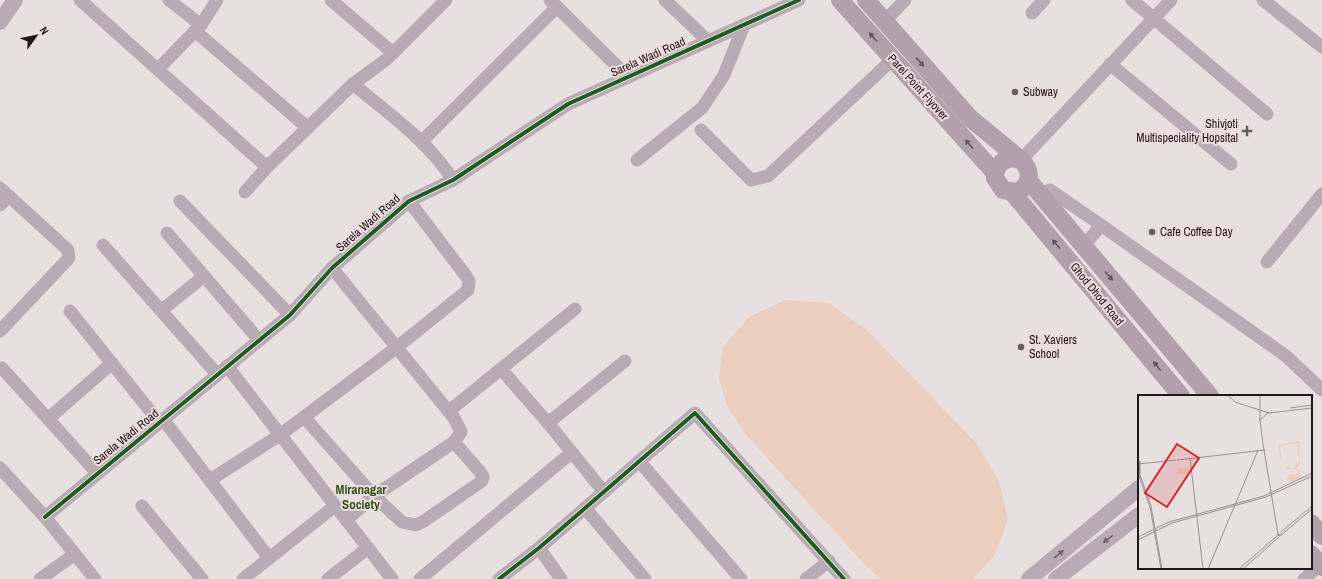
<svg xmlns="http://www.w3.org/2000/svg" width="1322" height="579" viewBox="0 0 1322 579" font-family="'Archivo Narrow',sans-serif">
<rect width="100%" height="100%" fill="#e8dfe1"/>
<polygon fill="#ebcebe" points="786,300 829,303 867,330 976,443 999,481 1008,519 995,555 973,579 881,579 867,567 747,436 727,406 719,378 723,347 749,317"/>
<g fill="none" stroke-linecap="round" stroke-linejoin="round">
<g stroke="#b9abb4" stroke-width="13">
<polyline points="80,0 267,167"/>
<polyline points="169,0 201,25"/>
<polyline points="331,0 393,53"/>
<polyline points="550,0 628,77"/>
<polyline points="665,0 708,41"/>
<polyline points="1132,0 1267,114"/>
<polyline points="1263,0 1322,47"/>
<polyline points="1032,13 1044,0"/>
<polyline points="884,22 905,0"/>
<polyline points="195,31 308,128"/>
<polyline points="1110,64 1231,164"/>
<polyline points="158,69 201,25 217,0"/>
<path d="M 353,84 C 389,114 428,141 453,180"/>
<polyline points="701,130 751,180 768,176 893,59"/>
<polyline points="422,141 557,7"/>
<polyline points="637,160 702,108 724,75 744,25"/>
<polyline points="1021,160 1171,0"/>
<polyline points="0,188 68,250 69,258 0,331"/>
<polyline points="245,192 267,167 353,84 387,59 446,0"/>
<polyline points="1041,195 1050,190 1101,225"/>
<polyline points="180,201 290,315"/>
<polyline points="0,205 9,196"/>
<polyline points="167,233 259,340"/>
<polyline points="103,245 217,374"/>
<polyline points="1084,246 1101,225 1286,356 1322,390"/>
<polyline points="1267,262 1322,194"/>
<polyline points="332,268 454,418 461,432 454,442 374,496 346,520"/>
<polyline points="162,310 204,276"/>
<polyline points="70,311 159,422"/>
<polyline points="227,366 392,579"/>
<polyline points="2,368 97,473"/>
<polyline points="501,369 548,423 604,492"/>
<polyline points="449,411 575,309"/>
<polyline points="304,417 374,496 402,522 416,525 424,521 482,481 483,477 481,473 454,442"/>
<polyline points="48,419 112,363"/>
<polyline points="163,419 269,558"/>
<polyline points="548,423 625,361"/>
<polyline points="639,461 741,579"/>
<polyline points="0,468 45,517 95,579"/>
<polyline points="210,480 280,435 396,348 468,290 469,281 466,276 409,201"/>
<polyline points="142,506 202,579"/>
<polyline points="585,508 645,579"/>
<polyline points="45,517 290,315 332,268 409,201 453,180 568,104 799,0"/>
<polyline points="539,548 561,579"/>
<polyline points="40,579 75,554"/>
<polyline points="243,579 335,506"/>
<polyline points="328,579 368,548"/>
<polyline points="420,579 571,453"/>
<polyline points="499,579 539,548 695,413 844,579"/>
<polyline points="806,579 829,561"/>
<polyline points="1304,579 1322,563"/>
</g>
<g stroke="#b9abb4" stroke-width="16">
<polyline points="0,22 15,0"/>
<polyline points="1029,579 1139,488"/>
<polyline points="1056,579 1139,515"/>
</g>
<g stroke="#b0a1ab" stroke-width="18">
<polyline points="840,0 995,173"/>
<path d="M 866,0 L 970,118 L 1021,160 C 1032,170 1032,185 1017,192 L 1003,190 L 995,178 C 995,163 1007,155 1021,160"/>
<polyline points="1029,181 1210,396"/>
<polyline points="1012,192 1181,396"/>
<polyline points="1311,523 1322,536"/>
<polyline points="1311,554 1322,567"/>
</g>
<g stroke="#ecdbdf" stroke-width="6">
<g id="cycleway">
<polyline points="45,517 290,315 332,268 409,201 453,180 568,104 799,0"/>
<polyline points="499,579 539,548 695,413 844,579"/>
</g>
</g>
<use href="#cycleway" stroke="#1b5e20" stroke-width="4"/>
</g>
<defs><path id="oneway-solid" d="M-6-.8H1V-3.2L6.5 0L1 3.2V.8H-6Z"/></defs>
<g fill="#60565b">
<use href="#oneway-solid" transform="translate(873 37) rotate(-132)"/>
<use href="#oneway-solid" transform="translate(920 62) rotate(48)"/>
<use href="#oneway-solid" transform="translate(969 144) rotate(-132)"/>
<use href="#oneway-solid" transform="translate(1056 244) rotate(-130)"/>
<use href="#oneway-solid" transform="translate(1109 276) rotate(50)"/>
<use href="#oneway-solid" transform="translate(1157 366) rotate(-129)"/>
</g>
<g fill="#6c6266">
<use href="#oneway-solid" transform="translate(1108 539) rotate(143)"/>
<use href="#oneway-solid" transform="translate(1059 554) rotate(-40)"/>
</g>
<g fill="#655e5f" stroke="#ecdbdf" stroke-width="1.5">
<circle cx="1015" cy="92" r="4"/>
<path d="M1245 125h4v4h4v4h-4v4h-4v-4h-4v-4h4z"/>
<circle cx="1152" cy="232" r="4"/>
<circle cx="1021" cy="347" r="4"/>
</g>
<g text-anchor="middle" stroke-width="4" stroke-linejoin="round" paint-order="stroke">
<g font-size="12" fill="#1e1819" stroke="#ecdbdf">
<text transform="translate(648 57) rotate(-24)" y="4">Sarela Wadi Road</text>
<text transform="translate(918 87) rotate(48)" y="4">Parel Point Flyover</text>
<text transform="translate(368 223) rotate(-41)" y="4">Sarela Wadi Road</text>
<text transform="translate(1097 294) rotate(51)" y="4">Ghod Dhod Road</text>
<text transform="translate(126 437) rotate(-39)" y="4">Sarela Wadi Road</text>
</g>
<g font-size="12" fill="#1e1819" stroke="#ecdbdf" text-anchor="start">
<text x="1023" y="96">Subway</text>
<text x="1238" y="128" text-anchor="end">Shivjoti<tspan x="1238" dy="14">Multispeciality Hopsital</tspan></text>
<text x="1160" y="236">Cafe Coffee Day</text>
<text x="1029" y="344">St. Xaviers<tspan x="1029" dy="14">School</tspan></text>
</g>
<g font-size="13" font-weight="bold" fill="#2e5417" stroke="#ecdbdf">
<text x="361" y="494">Miranagar<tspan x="361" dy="15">Society</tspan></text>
</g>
</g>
<g transform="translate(1138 395)">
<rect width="174" height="174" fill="#e8dfe1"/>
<path d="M 161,46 L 162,68 L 159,73 L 150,75 L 148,72 L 155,73 L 161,66 L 159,48 L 142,51 L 144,71 L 140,50 ZM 160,74 L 164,82 L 153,87 L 147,84 L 153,79 L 162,79 L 160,76 L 150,78 Z" fill="#ebcebe"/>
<path d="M 47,72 L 52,74 L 51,79 L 38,79 L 39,74 Z" fill="#ebcebe"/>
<path fill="none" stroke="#978f91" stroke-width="1" d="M 90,0 L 97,7 L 131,18 L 174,13M 152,13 L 174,10M 122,26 L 122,0M 125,49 L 140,139M 125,49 L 122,25 L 131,17M 52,63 L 65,174M 39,65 L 127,55M 0,69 L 38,65M 143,137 L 174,111M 144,139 L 139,140 L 142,141 L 174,114M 0,142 L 31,127 L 126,101 L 174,78M 0,145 L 34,128 L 128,102 L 174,81M 23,174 L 12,112 L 1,81 L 2,66 L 2,80 L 13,111 L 24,174M 70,174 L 120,55M 101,174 L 139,141M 105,174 L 141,142"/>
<path fill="#d62828" fill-opacity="0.15" stroke="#d62828" stroke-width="2" d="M 39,49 L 61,63 L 29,112 L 7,98 Z"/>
<rect width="174" height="174" fill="none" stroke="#1e1819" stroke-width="2"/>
</g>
<g transform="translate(36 36) rotate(57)" stroke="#ecdbdf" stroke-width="3" paint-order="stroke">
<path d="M0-3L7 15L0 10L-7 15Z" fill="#1e1819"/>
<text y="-6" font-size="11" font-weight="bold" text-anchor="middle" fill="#1e1819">N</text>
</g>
</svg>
